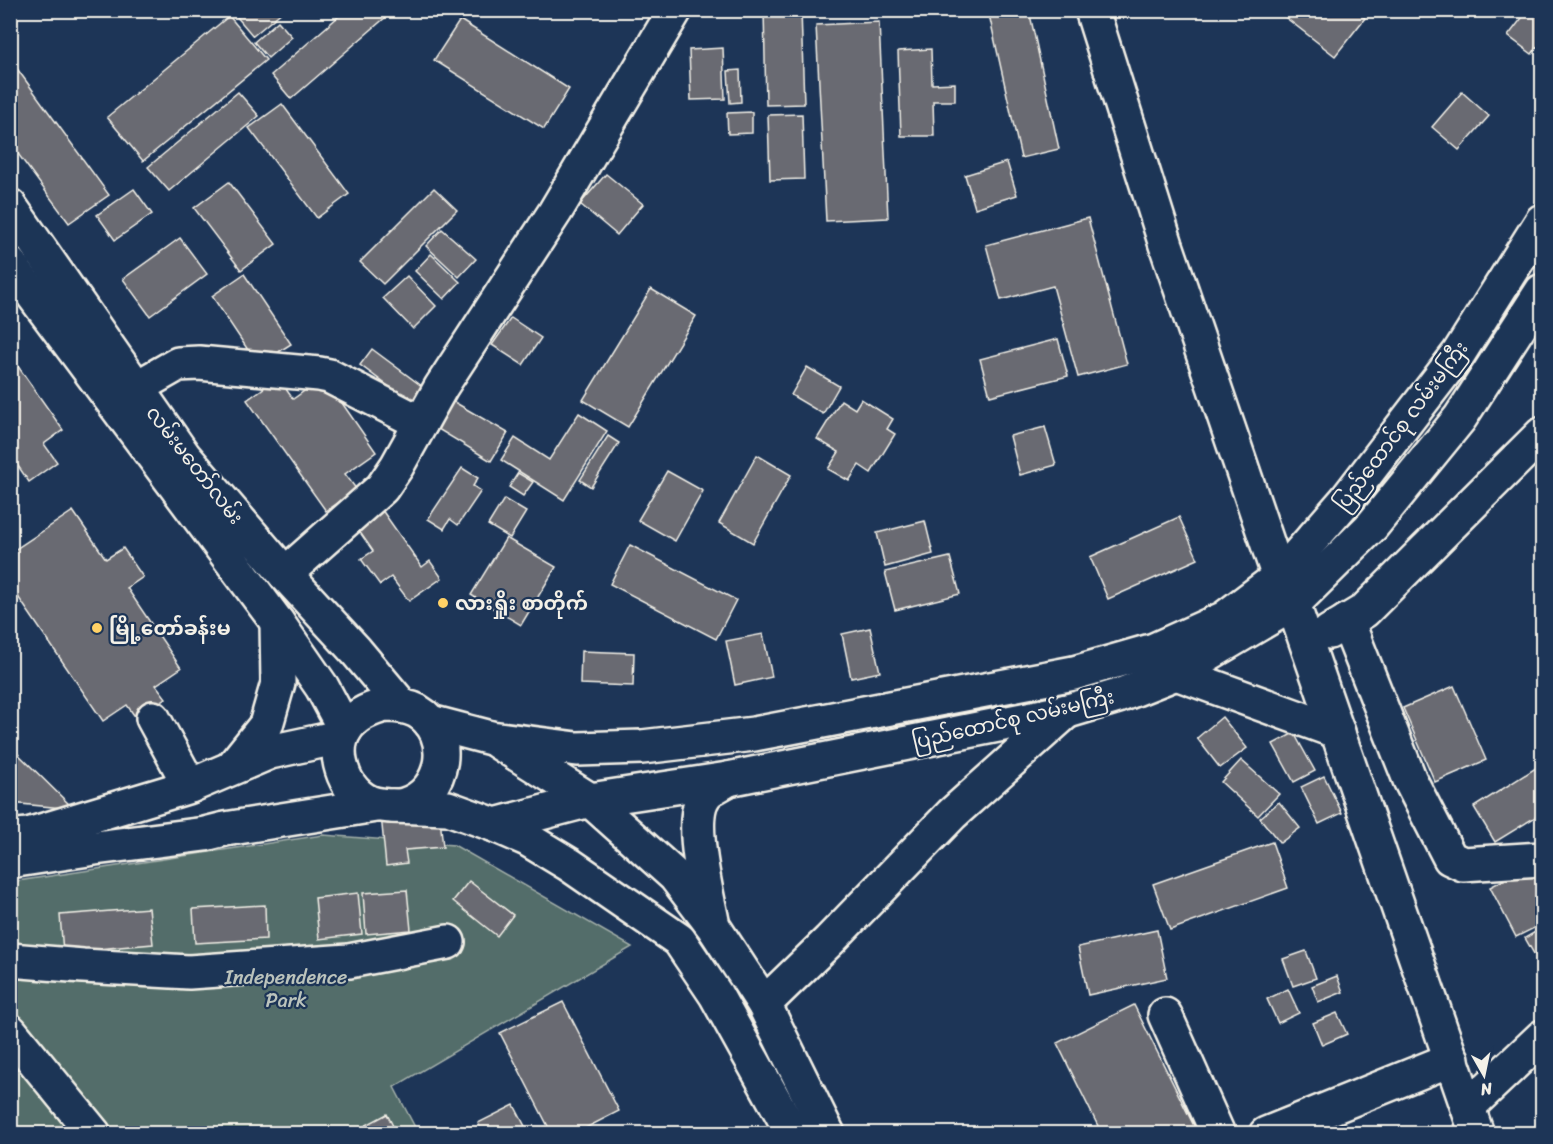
<svg xmlns="http://www.w3.org/2000/svg" width="1553" height="1144" viewBox="0 0 1553 1144" font-family="Sriracha,'Noto Sans Myanmar',sans-serif">
<rect width="100%" height="100%" fill="#1d3557"/>
<filter id="ink" filterUnits="userSpaceOnUse"><feTurbulence type="fractalNoise" baseFrequency=".0167" numOctaves="2"/><feDisplacementMap in="SourceGraphic" scale="12" xChannelSelector="R" yChannelSelector="G"/><feConvolveMatrix kernelMatrix="1 2 1 2 8 2 1 2 1" color-interpolation-filters="sRGB"/></filter>
<g filter="url(#ink)">
<polygon fill="#526d6a" stroke="#a3afa9" stroke-width="1.5" points="323,835 454,845 632,947 394,1087 418,1133 11,1134 11,882"/>
<g fill="#696a72" stroke="#f4f1e8" stroke-width="1.5">
<polygon points="231,10 282,10 283,11 253,36"/>
<polygon points="346,10 394,10 291,99 271,75"/>
<polygon points="764,10 801,10 804,104 766,105"/>
<polygon points="988,10 1029,10 1059,149 1021,158"/>
<polygon points="1276,10 1355,10 1365,18 1335,56"/>
<polygon points="1528,10 1542,10 1542,41 1532,54 1508,36"/>
<polygon points="229,16 266,60 143,161 107,117"/>
<polygon points="460,20 569,89 544,129 434,60"/>
<polygon points="278,21 292,37 268,58 254,42"/>
<polygon points="879,22 888,218 826,221 816,25"/>
<polygon points="723,48 725,99 691,100 689,50"/>
<polygon points="931,49 932,84 955,83 955,101 933,101 934,136 901,136 898,51"/>
<polygon points="10,59 109,195 69,223 10,143"/>
<polygon points="740,70 741,102 730,103 728,71"/>
<polygon points="238,92 259,116 169,191 148,167"/>
<polygon points="1462,92 1489,116 1459,150 1432,127"/>
<polygon points="282,104 349,194 317,218 249,128"/>
<polygon points="752,112 752,133 728,134 727,113"/>
<polygon points="802,114 804,179 770,180 768,115"/>
<polygon points="1007,162 1017,195 975,208 965,175"/>
<polygon points="606,174 643,204 617,235 580,204"/>
<polygon points="229,182 276,244 241,270 194,208"/>
<polygon points="434,188 457,210 383,284 360,262"/>
<polygon points="134,189 152,214 115,240 97,215"/>
<polygon points="1088,218 1127,364 1078,377 1053,286 1001,300 986,245"/>
<polygon points="442,229 476,259 459,277 426,246"/>
<polygon points="180,238 207,274 150,316 123,279"/>
<polygon points="431,254 460,282 444,299 415,271"/>
<polygon points="244,274 291,344 258,365 212,296"/>
<polygon points="407,276 436,306 413,329 383,298"/>
<polygon points="651,289 696,316 628,427 583,400"/>
<polygon points="511,318 541,338 523,365 492,345"/>
<polygon points="1058,339 1068,376 990,396 980,359"/>
<polygon points="372,349 423,387 411,403 360,365"/>
<polygon points="10,355 63,430 44,444 57,462 29,482 14,460 10,463"/>
<polygon points="807,367 839,386 823,414 791,395"/>
<polygon points="324,377 376,452 345,474 357,490 326,511 247,400 278,378 293,399"/>
<polygon points="449,399 508,433 491,461 433,426"/>
<polygon points="861,399 893,419 887,429 895,434 871,473 859,465 849,481 828,469 839,452 817,439 841,400 855,409"/>
<polygon points="579,413 607,431 564,500 501,460 515,438 549,460"/>
<polygon points="1045,427 1056,465 1020,475 1010,436"/>
<polygon points="608,436 619,443 591,487 580,480"/>
<polygon points="757,455 791,475 753,543 719,523"/>
<polygon points="462,468 478,478 473,486 481,491 458,525 450,519 444,529 428,519"/>
<polygon points="667,471 703,491 675,541 638,520"/>
<polygon points="518,473 533,482 523,496 509,487"/>
<polygon points="504,499 526,512 510,538 488,525"/>
<polygon points="377,503 422,567 430,561 442,578 409,601 391,577 380,585 361,559 373,551 352,521"/>
<polygon points="73,511 106,559 123,548 143,577 127,588 181,668 156,685 166,698 136,718 127,705 103,721 10,585 10,553"/>
<polygon points="1179,517 1198,559 1108,599 1090,557"/>
<polygon points="925,521 933,554 885,567 877,533"/>
<polygon points="506,538 556,567 521,625 471,595"/>
<polygon points="630,545 736,600 716,639 610,584"/>
<polygon points="950,557 960,594 895,610 885,572"/>
<polygon points="870,628 880,672 851,678 842,634"/>
<polygon points="763,634 772,677 735,685 726,641"/>
<polygon points="581,651 634,653 633,686 580,684"/>
<polygon points="1454,686 1486,760 1435,782 1403,708"/>
<polygon points="1222,717 1247,748 1220,768 1197,738"/>
<polygon points="1294,733 1315,771 1294,782 1273,744"/>
<polygon points="10,746 74,809 10,803"/>
<polygon points="1241,760 1279,794 1258,816 1221,782"/>
<polygon points="1542,764 1542,813 1495,842 1474,807"/>
<polygon points="1324,776 1342,813 1319,824 1301,787"/>
<polygon points="1279,802 1300,828 1280,843 1260,818"/>
<polygon points="439,809 443,847 405,850 407,863 386,866 381,815"/>
<polygon points="1272,842 1288,888 1170,930 1153,884"/>
<polygon points="1530,866 1542,891 1542,924 1516,937 1490,887"/>
<polygon points="469,881 513,915 497,936 453,901"/>
<polygon points="407,890 411,930 366,934 363,893"/>
<polygon points="358,893 362,934 319,939 315,898"/>
<polygon points="265,905 266,939 195,943 193,909"/>
<polygon points="149,908 153,944 63,952 60,915"/>
<polygon points="1542,928 1542,965 1541,966 1525,938"/>
<polygon points="1157,930 1167,978 1088,995 1078,947"/>
<polygon points="1306,951 1316,978 1293,986 1283,959"/>
<polygon points="1337,976 1343,992 1318,1002 1312,986"/>
<polygon points="1288,989 1299,1013 1278,1023 1267,999"/>
<polygon points="563,1002 619,1111 574,1134 552,1134 500,1033"/>
<polygon points="1134,1005 1198,1134 1102,1134 1057,1043"/>
<polygon points="1337,1013 1347,1034 1322,1045 1313,1023"/>
<polygon points="514,1105 529,1134 483,1134 478,1123"/>
<polygon points="387,1114 397,1134 359,1134 357,1130"/>
<polygon points="1346,1128 1349,1134 1334,1134"/>
</g>
<g fill="none" stroke-linecap="round" stroke-linejoin="round">
<g stroke="#f4f1e8" stroke-width="38">
<g id="minor">
<polyline points="1092,10 1166,245 1279,577 1293,604 1477,1134"/>
<polyline points="136,388 178,364 199,363 319,374 329,376 421,423"/>
<polyline points="285,574 382,488 397,466 441,387 555,212 675,10"/>
<polyline points="1347,621 1410,780 1450,858 1463,864 1542,859"/>
<polyline points="1329,632 1364,611 1542,434"/>
<polyline points="1176,673 1338,732"/>
<polyline points="153,718 190,786"/>
<polyline points="10,960 83,966 189,972 349,961 448,942"/>
<polyline points="1165,1015 1218,1134"/>
<polyline points="10,1031 94,1134"/>
<polyline points="1468,1107 1542,1037"/>
<polyline points="1266,1134 1452,1059"/>
</g>
</g>
<g stroke="#f4f1e8" stroke-width="38">
<g id="major">
<polyline points="10,206 184,456 285,574 356,651 402,706"/>
<polyline points="10,264 277,622 322,687 345,730"/>
<path d="M 386,705 C 397,705 407,706 417,711 C 455,733 446,793 404,805 C 397,807 388,806 381,805 C 364,804 350,790 344,775 C 329,737 350,713 386,705 Z"/>
<polyline points="430,722 491,738 577,749 642,747 754,734 1074,673 1154,650 1225,618 1279,577 1346,500 1459,353 1542,221"/>
<polyline points="498,742 590,800 675,876 713,926 764,1004 828,1134"/>
<polyline points="233,766 266,725 278,683 277,622"/>
<polyline points="392,806 448,808 495,825 590,800 728,779 1068,711 1118,696 1176,673 1293,604 1372,526 1460,418 1542,291"/>
<polyline points="495,825 527,839 570,865 679,940 716,995 793,1134"/>
<polyline points="10,837 28,835 190,786 270,752 340,737"/>
<polyline points="10,861 95,848 205,834 225,829 376,805"/>
<path d="M 712,921 C 707,894 687,818 705,795 C 709,789 721,784 728,779"/>
<polyline points="764,1004 829,941 952,814 1067,711"/>
</g>
</g>
<use href="#minor" stroke="#1d3557" stroke-width="33"/>
<use href="#major" stroke="#1d3557" stroke-width="33"/>
</g>
</g>
<g fill="#ffd166" stroke="#1d3557" stroke-width="2">
<circle cx="443" cy="603" r="6"/>
<circle cx="97" cy="628" r="6"/>
</g>
<g text-anchor="middle" stroke-width="4.5" stroke-linejoin="round" paint-order="stroke">
<g font-size="20" fill="#f4f1e8" stroke="#1d3557">
<text transform="translate(1401 426) rotate(-53)" y="7">ပြည်ထောင်စု လမ်းမကြီး</text>
<text transform="translate(195 465) rotate(52)" y="7">လမ်းမတော်လမ်း</text>
<text transform="translate(1013 719) rotate(-13)" y="7">ပြည်ထောင်စု လမ်းမကြီး</text>
</g>
<g font-size="20" font-weight="bold" fill="#f4f1e8" stroke="#1d3557" text-anchor="start">
<text x="455" y="610">လားရှိုး စာတိုက်</text>
<text x="109" y="635">မြို့တော်ခန်းမ</text>
</g>
<g font-size="20" fill="#bbc3bc" stroke="#1d3557">
<text x="286" y="984">Independence<tspan x="286" dy="23">Park</tspan></text>
</g>
</g>
<rect width="1553" height="1144" fill="none" stroke="#1d3557" stroke-width="36"/>
<rect x="18" y="18" width="1517" height="1108" fill="none" stroke="#f4f1e8" stroke-width="2" filter="url(#ink)"/>
<g transform="translate(1484 1075) rotate(171)" stroke="#1d3557" stroke-width="4.5" paint-order="stroke">
<path d="M0-4.5L10 22L0 15L-10 22Z" fill="#f4f1e8"/>
<text y="-9" font-size="16" font-weight="bold" text-anchor="middle" fill="#f4f1e8">N</text>
</g>
</svg>
